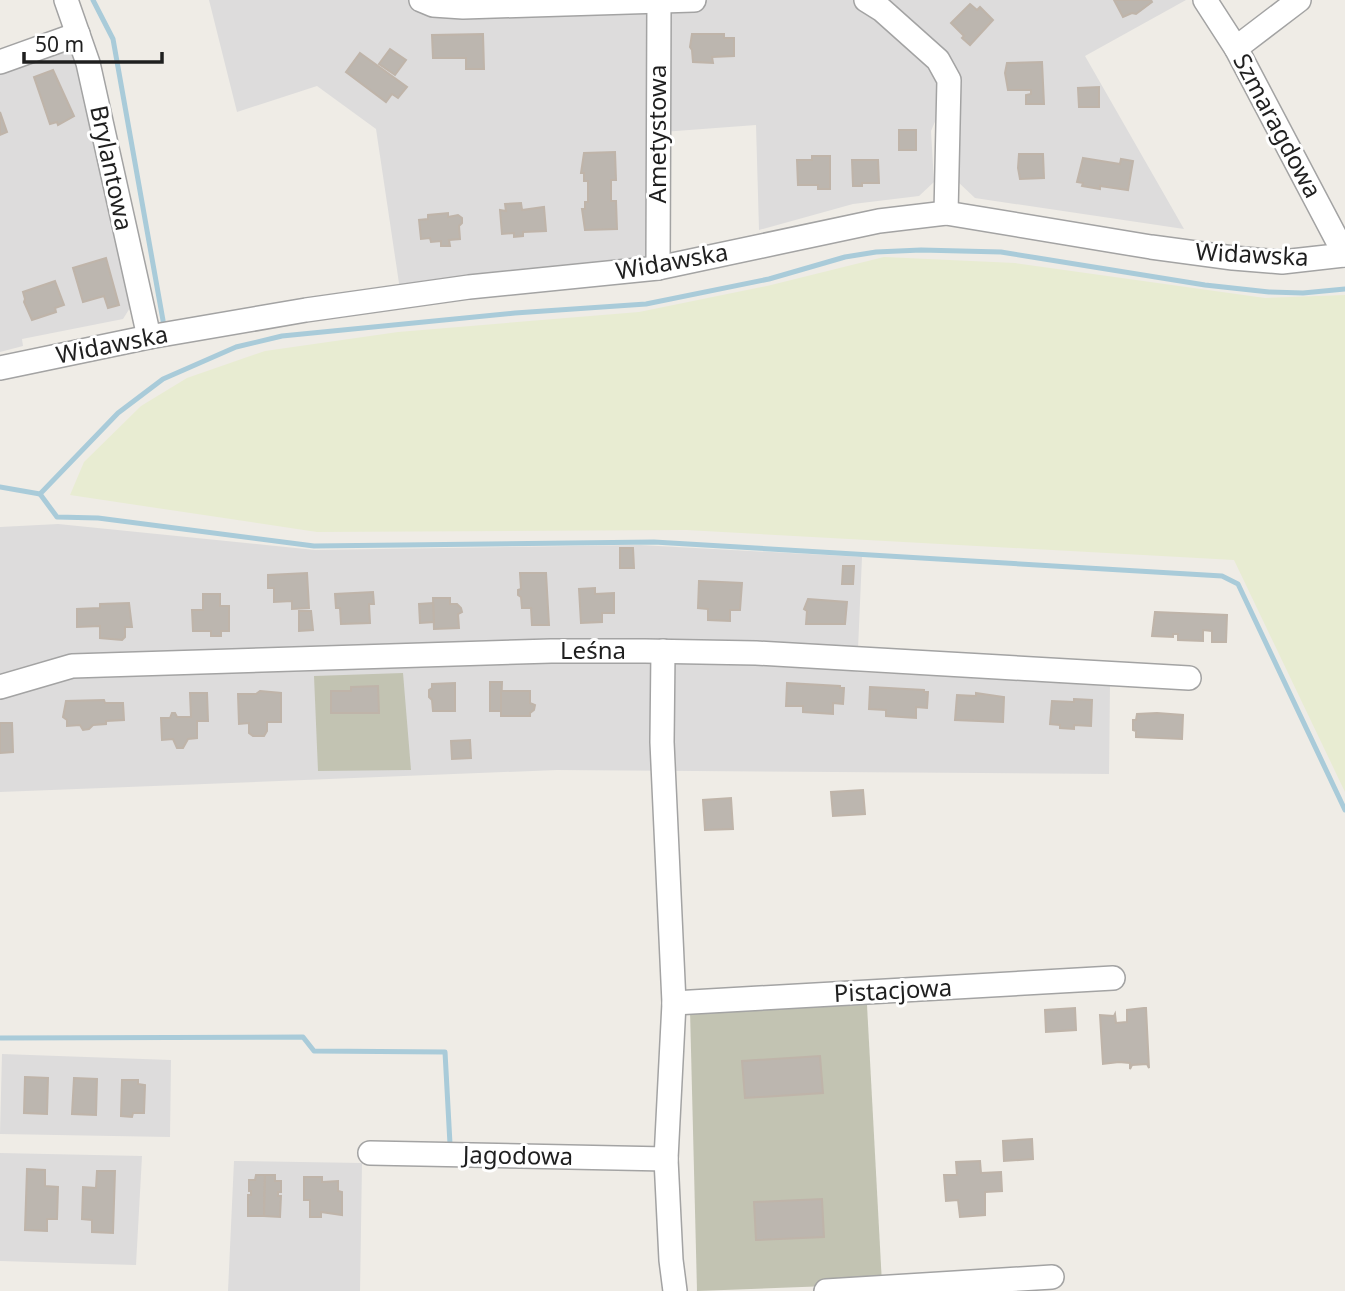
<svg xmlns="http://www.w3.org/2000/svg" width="1345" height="1291" viewBox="0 0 1345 1291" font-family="'Noto Sans',sans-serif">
<rect width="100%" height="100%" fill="#efece6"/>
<g fill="#dddcdc">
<polygon points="209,0 1186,0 1085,56 1184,229 975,198 957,181 958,68 931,131 934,182 919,196 853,204 759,230 756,125 649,133 651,262 400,290 376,129 317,86 237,112"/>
<polygon points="62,49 78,58 133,303 123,319 22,339 23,346 0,352 0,71"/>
<polygon points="58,524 315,550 640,545 862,557 857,672 1110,684 1109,774 557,770 0,792 0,527"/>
<polygon points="2,1054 171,1060 170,1137 0,1134"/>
<polygon points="0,1153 142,1156 136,1265 0,1261"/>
<polygon points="234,1161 362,1163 360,1291 228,1291"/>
</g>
<g fill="#c2c3b2">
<polygon points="403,673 411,770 318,771 314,676"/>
<polygon points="867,1005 882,1284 697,1291 690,1010"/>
</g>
<polygon fill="#e8ecd2" points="884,257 1015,263 1265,298 1345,295 1345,792 1234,560 686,530 317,532 70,495 84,462 141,406 187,378 265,351 398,332 639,312 767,286"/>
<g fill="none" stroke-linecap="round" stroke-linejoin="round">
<g stroke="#a9cbd9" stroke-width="5">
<polyline points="93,0 113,39 164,326"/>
<polyline points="0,487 40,494 118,413 163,379 236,347 282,336 515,313 646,304 769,279 845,257 876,252 921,250 1001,252 1205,285 1269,292 1303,293 1345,289"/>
<polyline points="40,494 57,517 98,518 314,546 654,542 1222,576 1238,584 1345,810"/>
<polyline points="0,1038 303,1037 314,1051 445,1052 450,1144"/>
</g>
</g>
<g fill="#bcb6af" stroke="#bfb4a9" stroke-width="2">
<polygon points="1114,0 1151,0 1152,2 1136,14 1132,13 1123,17"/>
<polygon points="970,4 977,10 980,7 993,20 970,45 962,38 964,36 951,23"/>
<polygon points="483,34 484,69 466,69 466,58 433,58 432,35"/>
<polygon points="692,34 724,34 724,38 734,38 734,56 712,57 713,63 693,62 692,50 690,47"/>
<polygon points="390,49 406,60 395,75 379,64"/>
<polygon points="360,53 407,87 398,98 392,94 386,102 346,72"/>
<polygon points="1042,62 1044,104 1026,104 1026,95 1031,94 1031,90 1008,90 1005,73 1007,63"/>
<polygon points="53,70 74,116 58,125 57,122 50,124 34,77"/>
<polygon points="1099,87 1099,107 1079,107 1078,88"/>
<polygon points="0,112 7,132 0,135"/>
<rect x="899" y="130" width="17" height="20"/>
<polygon points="615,152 616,180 611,180 611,201 616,201 617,229 585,230 582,209 585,209 585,202 588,202 588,181 584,181 584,173 581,173 584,153"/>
<polygon points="1019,154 1043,154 1044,178 1020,179 1018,168"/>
<polygon points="812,156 830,156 830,189 818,189 818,185 798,185 797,160 812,160"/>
<polygon points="1083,158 1120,164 1121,159 1133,161 1128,190 1100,186 1100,189 1082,186 1083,183 1077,182"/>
<polygon points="852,160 878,160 879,183 862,183 862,186 853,186"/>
<polygon points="521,203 522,210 544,207 546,231 523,232 523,236 514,237 514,233 502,234 500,210 506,211 505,204"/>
<polygon points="448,213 448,217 458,215 462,218 462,223 459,226 460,239 449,240 450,246 441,246 441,241 431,242 430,238 421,239 419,220 428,219 428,215"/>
<polygon points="106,258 119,305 108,308 104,296 83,302 73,268"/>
<polygon points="55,281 64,305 55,308 56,312 32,320 24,302 25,299 23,292"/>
<polygon points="620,548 633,548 634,568 620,568"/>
<polygon points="843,566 854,566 853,584 842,584"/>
<polygon points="307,573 309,608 292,609 292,601 274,602 274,588 268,588 268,575"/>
<polygon points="520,573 546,573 549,625 532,625 531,608 522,608 521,597 518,595 518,590 521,589"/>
<polygon points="699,581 742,583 740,610 730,610 730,621 708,620 708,609 698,608"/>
<polygon points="595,588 595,594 614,593 614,613 602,613 602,622 581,623 579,589"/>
<polygon points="373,592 374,604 369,604 370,623 341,624 340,608 336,608 335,594"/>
<polygon points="203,594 220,594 220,606 229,606 229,631 221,631 221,636 211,636 211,631 193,631 192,610 203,610"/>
<polygon points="433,598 450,598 450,604 457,604 461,608 462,612 458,614 459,628 434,629"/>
<polygon points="808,599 847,602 845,624 806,624 807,611 804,609"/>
<polygon points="129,603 132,627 125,627 125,637 122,640 100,638 100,626 77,627 77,609 100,608 100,604"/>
<polygon points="433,603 434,622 420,623 419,604"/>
<polygon points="299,611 311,611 313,630 299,631"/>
<polygon points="1155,612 1227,615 1226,642 1212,642 1212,631 1203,630 1203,641 1178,640 1178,634 1173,634 1173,637 1152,636"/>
<polygon points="490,682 502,682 501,711 490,711"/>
<polygon points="455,683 455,711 433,711 432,700 429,697 429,690 432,688 432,684"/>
<polygon points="787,683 840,686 840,688 844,688 843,704 833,703 833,714 803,712 803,706 786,706"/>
<polygon points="378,686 379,713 331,713 331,691 351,691 351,687"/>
<polygon points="870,687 924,690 924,692 928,692 927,708 916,707 916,718 886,716 886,710 869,709"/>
<polygon points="260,691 281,693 281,722 267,722 267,731 264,736 253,736 249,733 249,723 239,724 238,694 256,694"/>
<polygon points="501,691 530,691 530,703 535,705 534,710 530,713 530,716 501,716"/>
<polygon points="190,693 207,693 208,721 197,721 197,738 188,739 183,748 177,748 173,739 162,740 161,718 170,718 172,713 175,713 177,717 191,717"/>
<polygon points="976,693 1004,697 1003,722 955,720 957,695 976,696"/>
<polygon points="1074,699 1092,700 1091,726 1074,725 1074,729 1060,728 1060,725 1050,724 1052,701 1074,702"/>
<polygon points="104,700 105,703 123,703 124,720 106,721 106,724 93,725 89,729 83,730 80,725 67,726 67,720 63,717 66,701"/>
<polygon points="1157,713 1183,715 1182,739 1136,737 1136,731 1133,730 1133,720 1136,720 1137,714"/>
<polygon points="0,723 12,723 13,752 0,753"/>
<polygon points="470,740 471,758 452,759 451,741"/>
<polygon points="863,790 865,814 833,816 831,792"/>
<polygon points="731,798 733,829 705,830 703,800"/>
<polygon points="1075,1008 1076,1030 1046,1032 1045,1010"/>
<polygon points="1144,1008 1146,1008 1149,1068 1147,1064 1132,1065 1130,1069 1130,1063 1119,1062 1103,1064 1100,1015 1114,1016 1115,1014 1116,1023 1127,1022 1127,1010"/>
<polygon points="820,1056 823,1093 745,1098 742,1061"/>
<polygon points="25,1077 48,1078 47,1114 24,1113"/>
<polygon points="74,1078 97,1079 96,1115 72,1114"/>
<polygon points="122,1080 138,1080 138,1084 145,1085 144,1113 133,1113 132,1117 121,1116"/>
<polygon points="1032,1139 1033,1159 1004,1161 1003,1141"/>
<polygon points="980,1161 981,1173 1001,1172 1002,1191 985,1192 985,1215 960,1217 958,1200 946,1201 944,1175 957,1175 956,1162"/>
<polygon points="27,1169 45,1170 45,1186 58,1187 57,1219 47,1219 47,1231 25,1230"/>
<polygon points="97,1171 115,1171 113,1233 92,1232 92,1220 82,1219 83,1187 96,1188"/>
<polygon points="256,1175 265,1175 264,1216 248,1216 248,1195 251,1195 251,1191 249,1191 249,1180 255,1180"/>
<polygon points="265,1175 275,1175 275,1181 281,1181 281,1192 278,1192 278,1196 281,1196 280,1217 264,1216"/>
<polygon points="304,1177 322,1177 322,1182 338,1181 338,1191 342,1192 342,1215 321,1212 321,1217 310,1217 310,1200 304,1200"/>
<polygon points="822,1199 824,1237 756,1240 754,1202"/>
</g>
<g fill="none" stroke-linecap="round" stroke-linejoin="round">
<g stroke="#a3a3a3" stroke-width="26">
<g id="street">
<polyline points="66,0 88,63 149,337"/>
<polyline points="421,0 433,5 463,7 694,0"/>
<polyline points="866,0 882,10 938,60 949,80 946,213"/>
<polyline points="1205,0 1236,48 1345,255"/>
<polyline points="1236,48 1299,0"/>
<polyline points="0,62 78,34"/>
<polyline points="658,268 659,0"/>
<polyline points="0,368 149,337 306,310 469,287 658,268 879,221 946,213 1151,247 1233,258 1282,262 1345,255"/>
<polyline points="663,651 662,742 674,1003 666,1159 671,1260 675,1291"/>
<polyline points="0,687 72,666 551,651 645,651 756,653 1189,678"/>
<polyline points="674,1003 1113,978"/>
<polyline points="370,1153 666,1159"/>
<polyline points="826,1291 1052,1277"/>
</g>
</g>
<use href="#street" stroke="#fff" stroke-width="23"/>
</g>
<g text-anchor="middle" stroke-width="6" stroke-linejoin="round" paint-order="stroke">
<g font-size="24" fill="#1f1f1f" stroke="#fff">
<text transform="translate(1277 126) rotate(62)" y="8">Szmaragdowa</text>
<text transform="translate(658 134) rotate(-90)" y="8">Ametystowa</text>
<text transform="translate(111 168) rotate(78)" y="8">Brylantowa</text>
<text transform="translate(1252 255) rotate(3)" y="8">Widawska</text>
<text transform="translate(672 262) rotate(-10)" y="8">Widawska</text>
<text transform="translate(112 345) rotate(-11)" y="8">Widawska</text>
<text x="593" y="659">Leśna</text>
<text transform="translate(893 991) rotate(-3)" y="8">Pistacjowa</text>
<text transform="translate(518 1156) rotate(1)" y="8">Jagodowa</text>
</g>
</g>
<path d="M24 52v10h138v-10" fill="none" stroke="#1f1f1f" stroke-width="3.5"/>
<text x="35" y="52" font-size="21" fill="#1f1f1f" stroke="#ffffff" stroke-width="5" paint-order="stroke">50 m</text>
</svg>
